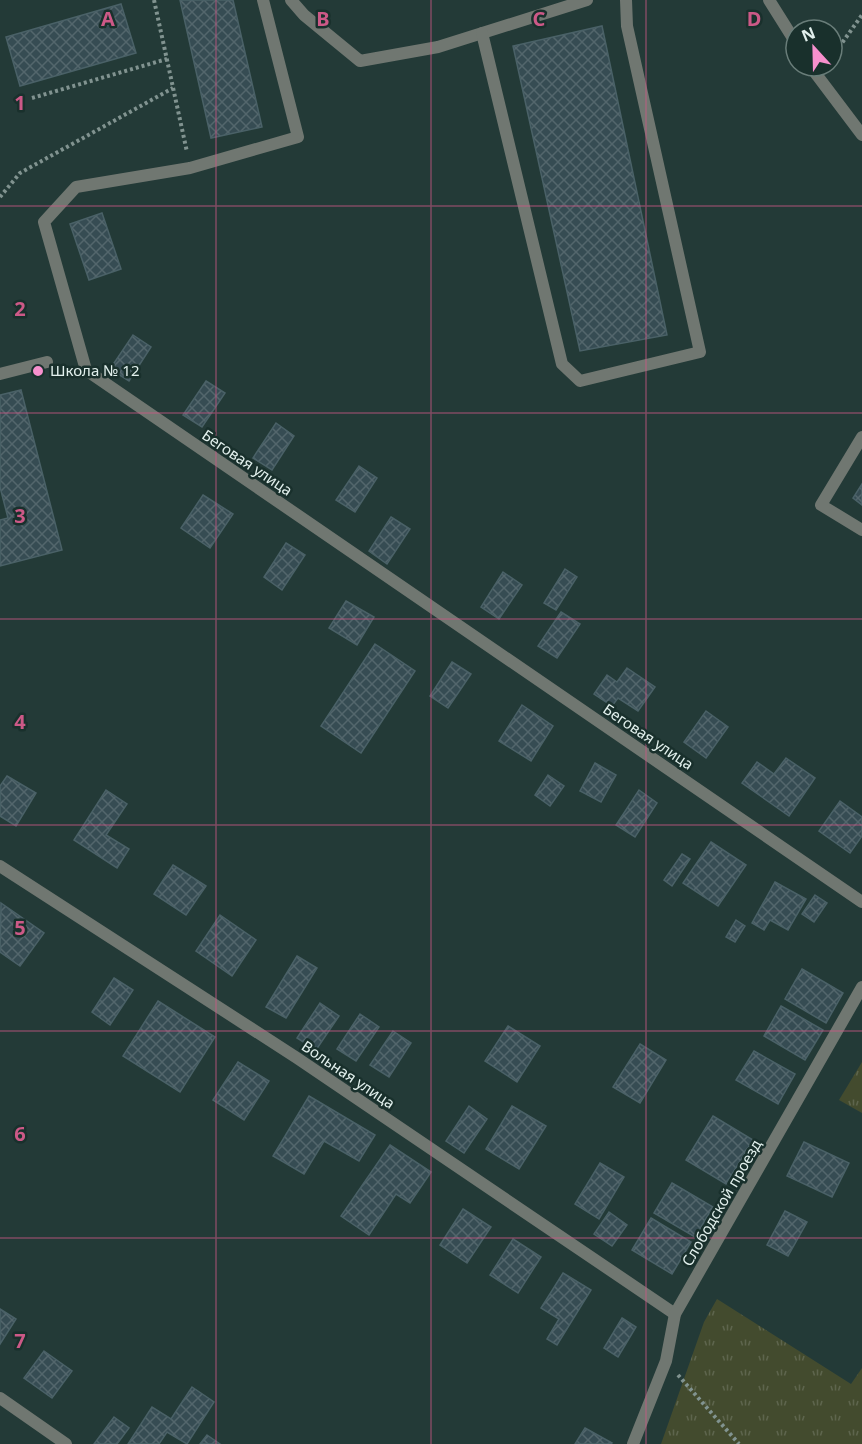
<svg xmlns="http://www.w3.org/2000/svg" width="862" height="1444" viewBox="0 0 862 1444" font-family="'Noto Sans',sans-serif">
<defs>
<pattern id="grass-tufts" width="24" height="20" patternUnits="userSpaceOnUse" patternTransform="scale(1.5)"><rect width="24" height="20" fill="#434b2e"/><path d="M3 7l-1-3M5 7V3M7 7l1-3M15 17l-1-3M17 17v-4M19 17l1-3" fill="none" stroke="#5e654d"/></pattern>
<pattern id="building-cross-hatch" width="8" height="8" patternUnits="userSpaceOnUse" patternTransform="scale(1.5)"><rect width="8" height="8" fill="#364c53"/><path d="M0 0l8 8M0 8l8-8" fill="none" stroke="#53666c"/></pattern>
</defs>
<rect width="100%" height="100%" fill="#233a37"/>
<g fill="url(#grass-tufts)">
<polygon points="862,1062 862,1113 839,1100"/>
<polygon points="717,1299 851,1384 862,1368 862,1444 661,1444 704,1322"/>
</g>
<g fill="url(#building-cross-hatch)" stroke="#4a6167" stroke-width="1.5">
<polygon points="180,0 233,0 262,127 211,138"/>
<polygon points="121,4 136,53 20,86 6,37"/>
<polygon points="602,26 667,335 580,351 513,46"/>
<polygon points="102,213 121,269 89,280 70,224"/>
<polygon points="133,335 151,347 129,381 110,369"/>
<polygon points="206,381 225,393 202,427 183,415"/>
<polygon points="21,390 62,550 0,566 0,520 8,518 0,487 0,395"/>
<polygon points="276,423 294,436 272,470 253,458"/>
<polygon points="359,466 377,478 355,512 336,500"/>
<polygon points="862,484 862,505 853,498"/>
<polygon points="203,495 233,514 210,548 181,528"/>
<polygon points="391,517 410,529 387,564 369,551"/>
<polygon points="286,543 305,555 282,590 264,577"/>
<polygon points="565,569 577,577 556,610 544,603"/>
<polygon points="503,572 522,585 499,619 481,607"/>
<polygon points="346,601 374,617 357,645 329,628"/>
<polygon points="561,612 580,624 557,658 538,646"/>
<polygon points="375,644 415,671 361,753 321,726"/>
<polygon points="452,662 471,674 448,708 430,696"/>
<polygon points="627,668 655,687 638,711 618,698 612,706 594,694 607,675 617,682"/>
<polygon points="522,705 553,726 531,761 499,741"/>
<polygon points="706,711 728,727 706,758 684,742"/>
<polygon points="786,758 815,778 789,816 742,783 757,762 774,774"/>
<polygon points="595,763 616,775 601,802 580,791"/>
<polygon points="548,775 564,786 550,806 535,795"/>
<polygon points="7,776 36,793 16,826 0,816 0,786"/>
<polygon points="106,790 127,804 106,835 129,849 117,868 74,840"/>
<polygon points="639,790 657,803 635,837 616,825"/>
<polygon points="840,801 862,817 862,836 850,853 819,831"/>
<polygon points="711,842 746,865 718,906 683,883"/>
<polygon points="682,854 690,859 672,886 664,880"/>
<polygon points="173,865 206,886 186,915 154,894"/>
<polygon points="775,882 806,899 788,930 770,920 764,930 752,923"/>
<polygon points="815,895 827,903 814,922 802,914"/>
<polygon points="1,903 44,933 20,966 0,952"/>
<polygon points="220,915 256,940 232,976 196,951"/>
<polygon points="736,920 745,926 735,942 726,937"/>
<polygon points="297,956 317,968 286,1018 266,1007"/>
<polygon points="802,969 843,993 826,1023 785,999"/>
<polygon points="114,978 133,990 110,1025 92,1012"/>
<polygon points="158,1001 215,1037 180,1092 123,1056"/>
<polygon points="320,1003 339,1016 316,1050 297,1038"/>
<polygon points="781,1006 823,1030 805,1060 764,1036"/>
<polygon points="360,1014 379,1027 356,1061 337,1049"/>
<polygon points="508,1026 540,1046 517,1082 485,1061"/>
<polygon points="393,1031 411,1043 389,1077 370,1065"/>
<polygon points="640,1044 666,1060 640,1103 613,1087"/>
<polygon points="754,1051 795,1074 778,1104 736,1080"/>
<polygon points="238,1062 269,1081 244,1120 213,1100"/>
<polygon points="309,1096 375,1135 359,1161 324,1141 304,1174 273,1156"/>
<polygon points="469,1106 487,1119 464,1153 446,1141"/>
<polygon points="512,1106 546,1126 519,1169 486,1149"/>
<polygon points="713,1116 753,1140 726,1184 686,1160"/>
<polygon points="804,1142 849,1163 832,1197 787,1176"/>
<polygon points="390,1145 431,1172 410,1203 396,1194 369,1235 341,1216"/>
<polygon points="600,1163 624,1177 599,1219 575,1204"/>
<polygon points="672,1183 713,1207 695,1237 654,1213"/>
<polygon points="463,1209 491,1227 467,1263 440,1245"/>
<polygon points="785,1211 807,1222 788,1256 767,1245"/>
<polygon points="609,1212 627,1225 612,1246 594,1234"/>
<polygon points="651,1218 691,1242 672,1274 632,1250"/>
<polygon points="513,1239 541,1257 518,1293 490,1275"/>
<polygon points="563,1273 591,1290 557,1345 547,1339 559,1319 541,1308"/>
<polygon points="0,1309 16,1319 0,1344"/>
<polygon points="622,1318 636,1327 618,1357 604,1348"/>
<polygon points="44,1351 72,1371 52,1398 24,1378"/>
<polygon points="192,1387 214,1402 187,1444 167,1432 159,1444 128,1444 152,1407 171,1419"/>
<polygon points="114,1417 129,1428 117,1444 94,1444"/>
<polygon points="585,1428 612,1443 611,1444 575,1444"/>
<polygon points="207,1435 220,1444 200,1444"/>
</g>
<g fill="none" stroke-linecap="round" stroke-linejoin="round">
<g stroke="#819390" stroke-width="4" stroke-dasharray="3 3" stroke-linecap="butt">
<polyline points="154,0 187,152"/>
<polyline points="832,57 862,15"/>
<polyline points="32,98 167,59"/>
<polyline points="0,197 20,173 173,88"/>
<polyline points="678,1375 739,1444"/>
</g>
<g stroke="#707771" stroke-width="12">
<polyline points="291,0 304,15 360,61 438,47 587,0"/>
<polyline points="769,0 796,43"/>
<polyline points="482,33 562,364 580,381 700,352 627,26 626,0"/>
<polyline points="810,66 862,135"/>
<polyline points="0,374 47,362"/>
<polyline points="862,437 821,505 862,530"/>
</g>
<g stroke="#707771" stroke-width="12">
<polyline points="263,0 298,137 190,168 76,187 44,222 86,370 862,902"/>
<polyline points="0,866 297,1058 675,1314"/>
<polyline points="0,1398 66,1444"/>
<polyline points="633,1444 666,1361 675,1314 862,987"/>
</g>
</g>
<path fill="none" stroke="#cc5987" stroke-width="1.5" stroke-opacity="0.55" d="M 216,0 L 216,1444M 431,0 L 431,1444M 646,0 L 646,1444M 0,206 L 862,206M 0,413 L 862,413M 0,619 L 862,619M 0,825 L 862,825M 0,1031 L 862,1031M 0,1238 L 862,1238"/>
<circle fill="#f790cd" stroke="#19302c" stroke-width="2" cx="38" cy="371" r="6"/>
<g text-anchor="middle" stroke-width="5" stroke-linejoin="round" paint-order="stroke">
<g font-size="15" fill="#e2f0ed" stroke="#19302c" text-anchor="start">
<text x="50" y="376">Школа № 12</text>
</g>
<g font-size="15" fill="#e2f0ed" stroke="#19302c">
<text transform="translate(247 463) rotate(34)" y="5">Беговая улица</text>
<text transform="translate(648 737) rotate(34)" y="5">Беговая улица</text>
<text transform="translate(348 1075) rotate(34)" y="5">Вольная улица</text>
<text transform="translate(722 1203) rotate(-60)" y="5">Слободской проезд</text>
</g>
</g>
<g font-size="20" text-anchor="middle" font-weight="bold" fill="#cc5987" stroke="#19302c" stroke-width="5" stroke-linejoin="round" paint-order="stroke">
<text x="108" y="26">A</text>
<text x="323" y="26">B</text>
<text x="539" y="26">C</text>
<text x="754" y="26">D</text>
<text x="20" y="110">1</text>
<text x="20" y="316">2</text>
<text x="20" y="523">3</text>
<text x="20" y="729">4</text>
<text x="20" y="935">5</text>
<text x="20" y="1141">6</text>
<text x="20" y="1348">7</text>
</g>
<g transform="translate(814 48) rotate(338)"><circle r="28" fill="#19302c" stroke="#697d79" stroke-width="1.5"/>
<path d="M0-4.5L10 22L0 15L-10 22Z" fill="#f790cd"/>
<text y="-9" font-size="16" font-weight="bold" text-anchor="middle" fill="#e2f0ed">N</text>
</g>
</svg>
